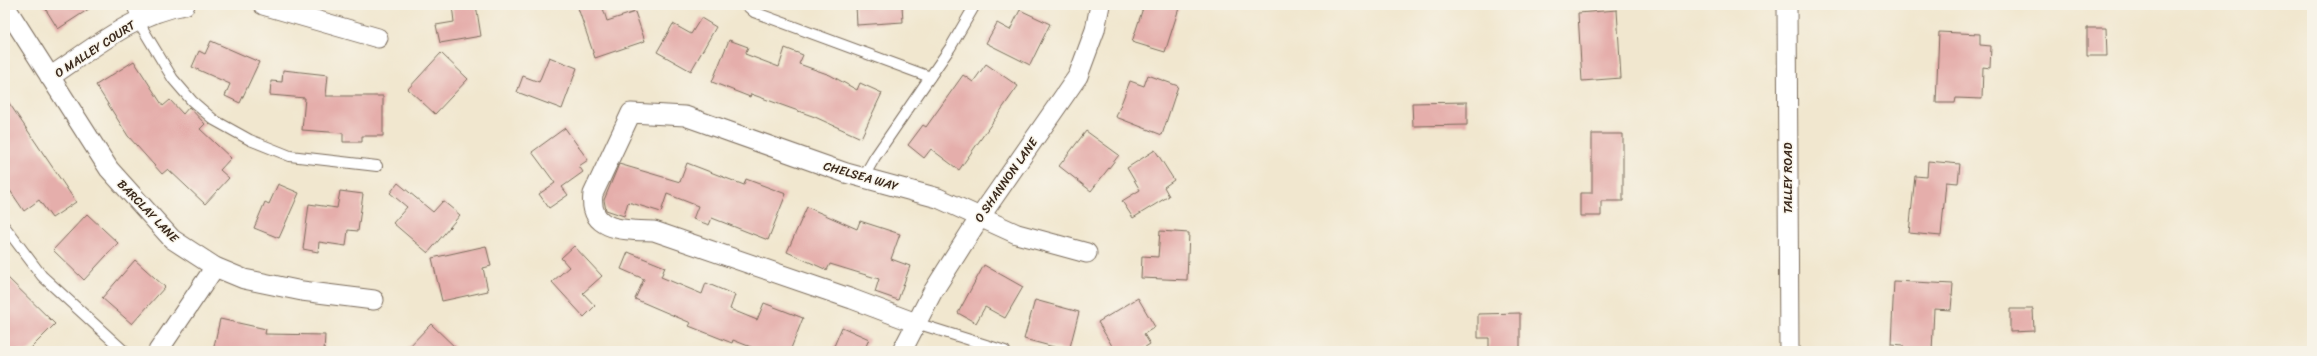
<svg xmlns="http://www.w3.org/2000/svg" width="2317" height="356" viewBox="0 0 2317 356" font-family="Sriracha,sans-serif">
<rect width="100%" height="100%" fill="#f7f3e8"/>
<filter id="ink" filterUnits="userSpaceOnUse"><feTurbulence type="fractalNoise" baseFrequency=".025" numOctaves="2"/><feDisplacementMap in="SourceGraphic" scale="8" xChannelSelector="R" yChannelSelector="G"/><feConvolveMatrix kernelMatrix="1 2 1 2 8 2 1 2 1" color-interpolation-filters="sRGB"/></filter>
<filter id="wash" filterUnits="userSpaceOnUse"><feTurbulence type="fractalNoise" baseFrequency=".012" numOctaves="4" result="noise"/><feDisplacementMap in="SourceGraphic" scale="16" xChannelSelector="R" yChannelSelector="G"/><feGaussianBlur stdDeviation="0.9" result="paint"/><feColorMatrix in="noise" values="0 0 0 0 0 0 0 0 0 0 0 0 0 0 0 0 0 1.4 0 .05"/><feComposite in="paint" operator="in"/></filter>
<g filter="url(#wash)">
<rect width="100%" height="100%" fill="#f1e7cf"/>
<g id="blocks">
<g fill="#e5aeab">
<polygon points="43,5 95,5 58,29"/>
<polygon points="452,5 476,5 481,36 440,43 436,25 454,22"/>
<polygon points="577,5 602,5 607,21 635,12 645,41 595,58"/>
<polygon points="856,5 902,5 903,22 857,25"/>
<polygon points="1144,5 1180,5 1165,52 1132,42"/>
<polygon points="1020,10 1050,24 1030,65 986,43 997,23 1010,30"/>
<polygon points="1617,10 1621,78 1582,81 1578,13"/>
<polygon points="701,18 716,27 691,71 657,52 673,24 691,34"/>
<polygon points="2087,28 2106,28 2107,56 2087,56"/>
<polygon points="1939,32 1980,34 1980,45 1991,46 1990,68 1983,67 1982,99 1956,98 1955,103 1936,103"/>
<polygon points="729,40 748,47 745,54 779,67 785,48 803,55 799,64 830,75 857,90 860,83 882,93 861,138 815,117 751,94 750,97 712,82"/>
<polygon points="211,41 259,62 240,103 225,96 230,84 192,67 199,51 205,54"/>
<polygon points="441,53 468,79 435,114 408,89"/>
<polygon points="549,57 577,68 562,109 517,92 523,76 539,82"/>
<polygon points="134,61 163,106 170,100 183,114 189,107 205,124 200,129 231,158 220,170 229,178 205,204 168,169 162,174 128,136 96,85"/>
<polygon points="986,64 1018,86 959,170 931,149 924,158 908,145 923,125 926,127 963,75 973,82"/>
<polygon points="283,70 328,75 326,96 383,96 383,136 362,136 362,142 343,142 343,133 302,130 305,98 270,95 271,81 282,82"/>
<polygon points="1148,75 1178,86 1162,135 1116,117 1130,81 1144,86"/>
<polygon points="5,97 76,202 52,218 39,200 24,211 5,183"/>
<polygon points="1467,102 1467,125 1413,126 1412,103"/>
<polygon points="565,128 588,160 579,166 583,172 562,187 568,195 549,208 539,194 555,183 532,152"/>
<polygon points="1086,131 1119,155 1091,191 1059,166"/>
<polygon points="1592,134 1623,134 1623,201 1601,201 1601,216 1580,216 1580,193 1592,193"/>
<polygon points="1155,150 1174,180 1164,187 1169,196 1133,218 1122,201 1140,190 1127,168"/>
<polygon points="1928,161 1960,164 1958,183 1946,182 1941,236 1909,233 1915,176 1927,177"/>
<polygon points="687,163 744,185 746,179 786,194 768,240 712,218 709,225 693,219 698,206 667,194 661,212 628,202 624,216 606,210 604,200 619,164 680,182"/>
<polygon points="398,183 433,212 443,201 460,215 428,253 393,223 407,207 390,193"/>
<polygon points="278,184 299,193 279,238 254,228 265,202 269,204"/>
<polygon points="340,191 363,194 358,231 348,230 346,246 319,242 318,252 303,249 309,204 337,208"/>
<polygon points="807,207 857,229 860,221 900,234 891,259 910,266 898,300 875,292 879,279 830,264 827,270 787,252"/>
<polygon points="87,214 118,243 84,280 53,250"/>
<polygon points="1160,231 1189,233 1187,280 1141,278 1142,256 1158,257"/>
<polygon points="486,246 491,266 483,268 488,291 442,301 432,258"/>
<polygon points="574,246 602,276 583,293 595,306 584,317 552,282 569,267 561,258"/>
<polygon points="628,252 665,267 661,277 702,294 706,283 735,295 730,309 757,320 764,303 803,318 790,351 761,351 733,340 732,343 689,326 691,323 635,299 644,279 621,269"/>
<polygon points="135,260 165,287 132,324 102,298"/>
<polygon points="984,265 1023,287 1005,318 985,307 976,323 958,313"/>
<polygon points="5,275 55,324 28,351 13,351 5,343"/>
<polygon points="1894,281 1953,284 1951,310 1934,309 1932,351 1903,351 1903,345 1891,344"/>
<polygon points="1138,298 1155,327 1144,334 1150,344 1139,351 1115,351 1098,322"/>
<polygon points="1035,300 1079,312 1069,351 1024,339"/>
<polygon points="2010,309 2033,309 2034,331 2010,332"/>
<polygon points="1520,313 1520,350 1489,350 1489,338 1478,338 1478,314"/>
<polygon points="220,319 266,329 265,334 325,335 324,351 213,351"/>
<polygon points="431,324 459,351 405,351"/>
<polygon points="842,327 869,339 864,351 832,351"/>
</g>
</g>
</g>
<g filter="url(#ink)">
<use href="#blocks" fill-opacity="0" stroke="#7b6c5c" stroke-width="1"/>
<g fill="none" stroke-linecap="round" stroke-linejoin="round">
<g stroke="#7b6c5c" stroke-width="12">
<g id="lane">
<polyline points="132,5 138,21 173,79 192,101 214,120 250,140 290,156 377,166"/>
<polyline points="746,5 754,12 930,77"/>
<polyline points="863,178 875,157 950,48 975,5"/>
<polyline points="5,227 42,276 124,351"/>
<polyline points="916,323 1005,351"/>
</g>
</g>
<g stroke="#7b6c5c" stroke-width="21">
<g id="street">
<polyline points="263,5 378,38"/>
<polyline points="1787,5 1789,351"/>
<polyline points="5,6 109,169 172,239 215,267 244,279 302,291 374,300"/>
<path d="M 50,77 C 92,49 135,13 185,5"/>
<path d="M 916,323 L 852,299 L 654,231 C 627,230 588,233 593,194 L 631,113 L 685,116 L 846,173 L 938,198 L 1017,234 L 1087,253"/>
<polyline points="158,351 215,267"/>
<polyline points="902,351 932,293 980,217 1078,76 1095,30 1100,5"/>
</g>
</g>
<use href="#lane" stroke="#fff" stroke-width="10"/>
<use href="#street" stroke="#fff" stroke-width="19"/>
</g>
</g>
<g text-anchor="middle" stroke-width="3" stroke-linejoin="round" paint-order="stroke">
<g font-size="12" fill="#3b2a1e" stroke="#f7f3e8">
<text transform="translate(95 49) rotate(-33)" y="4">O MALLEY COURT</text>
<text transform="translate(861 176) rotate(16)" y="4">CHELSEA WAY</text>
<text transform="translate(1788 178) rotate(-90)" y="4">TALLEY ROAD</text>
<text transform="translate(1006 180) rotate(-55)" y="4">O SHANNON LANE</text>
<text transform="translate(148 211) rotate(46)" y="4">BARCLAY LANE</text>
</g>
</g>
<rect width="2317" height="356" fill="none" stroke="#f7f3e8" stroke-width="20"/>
</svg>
